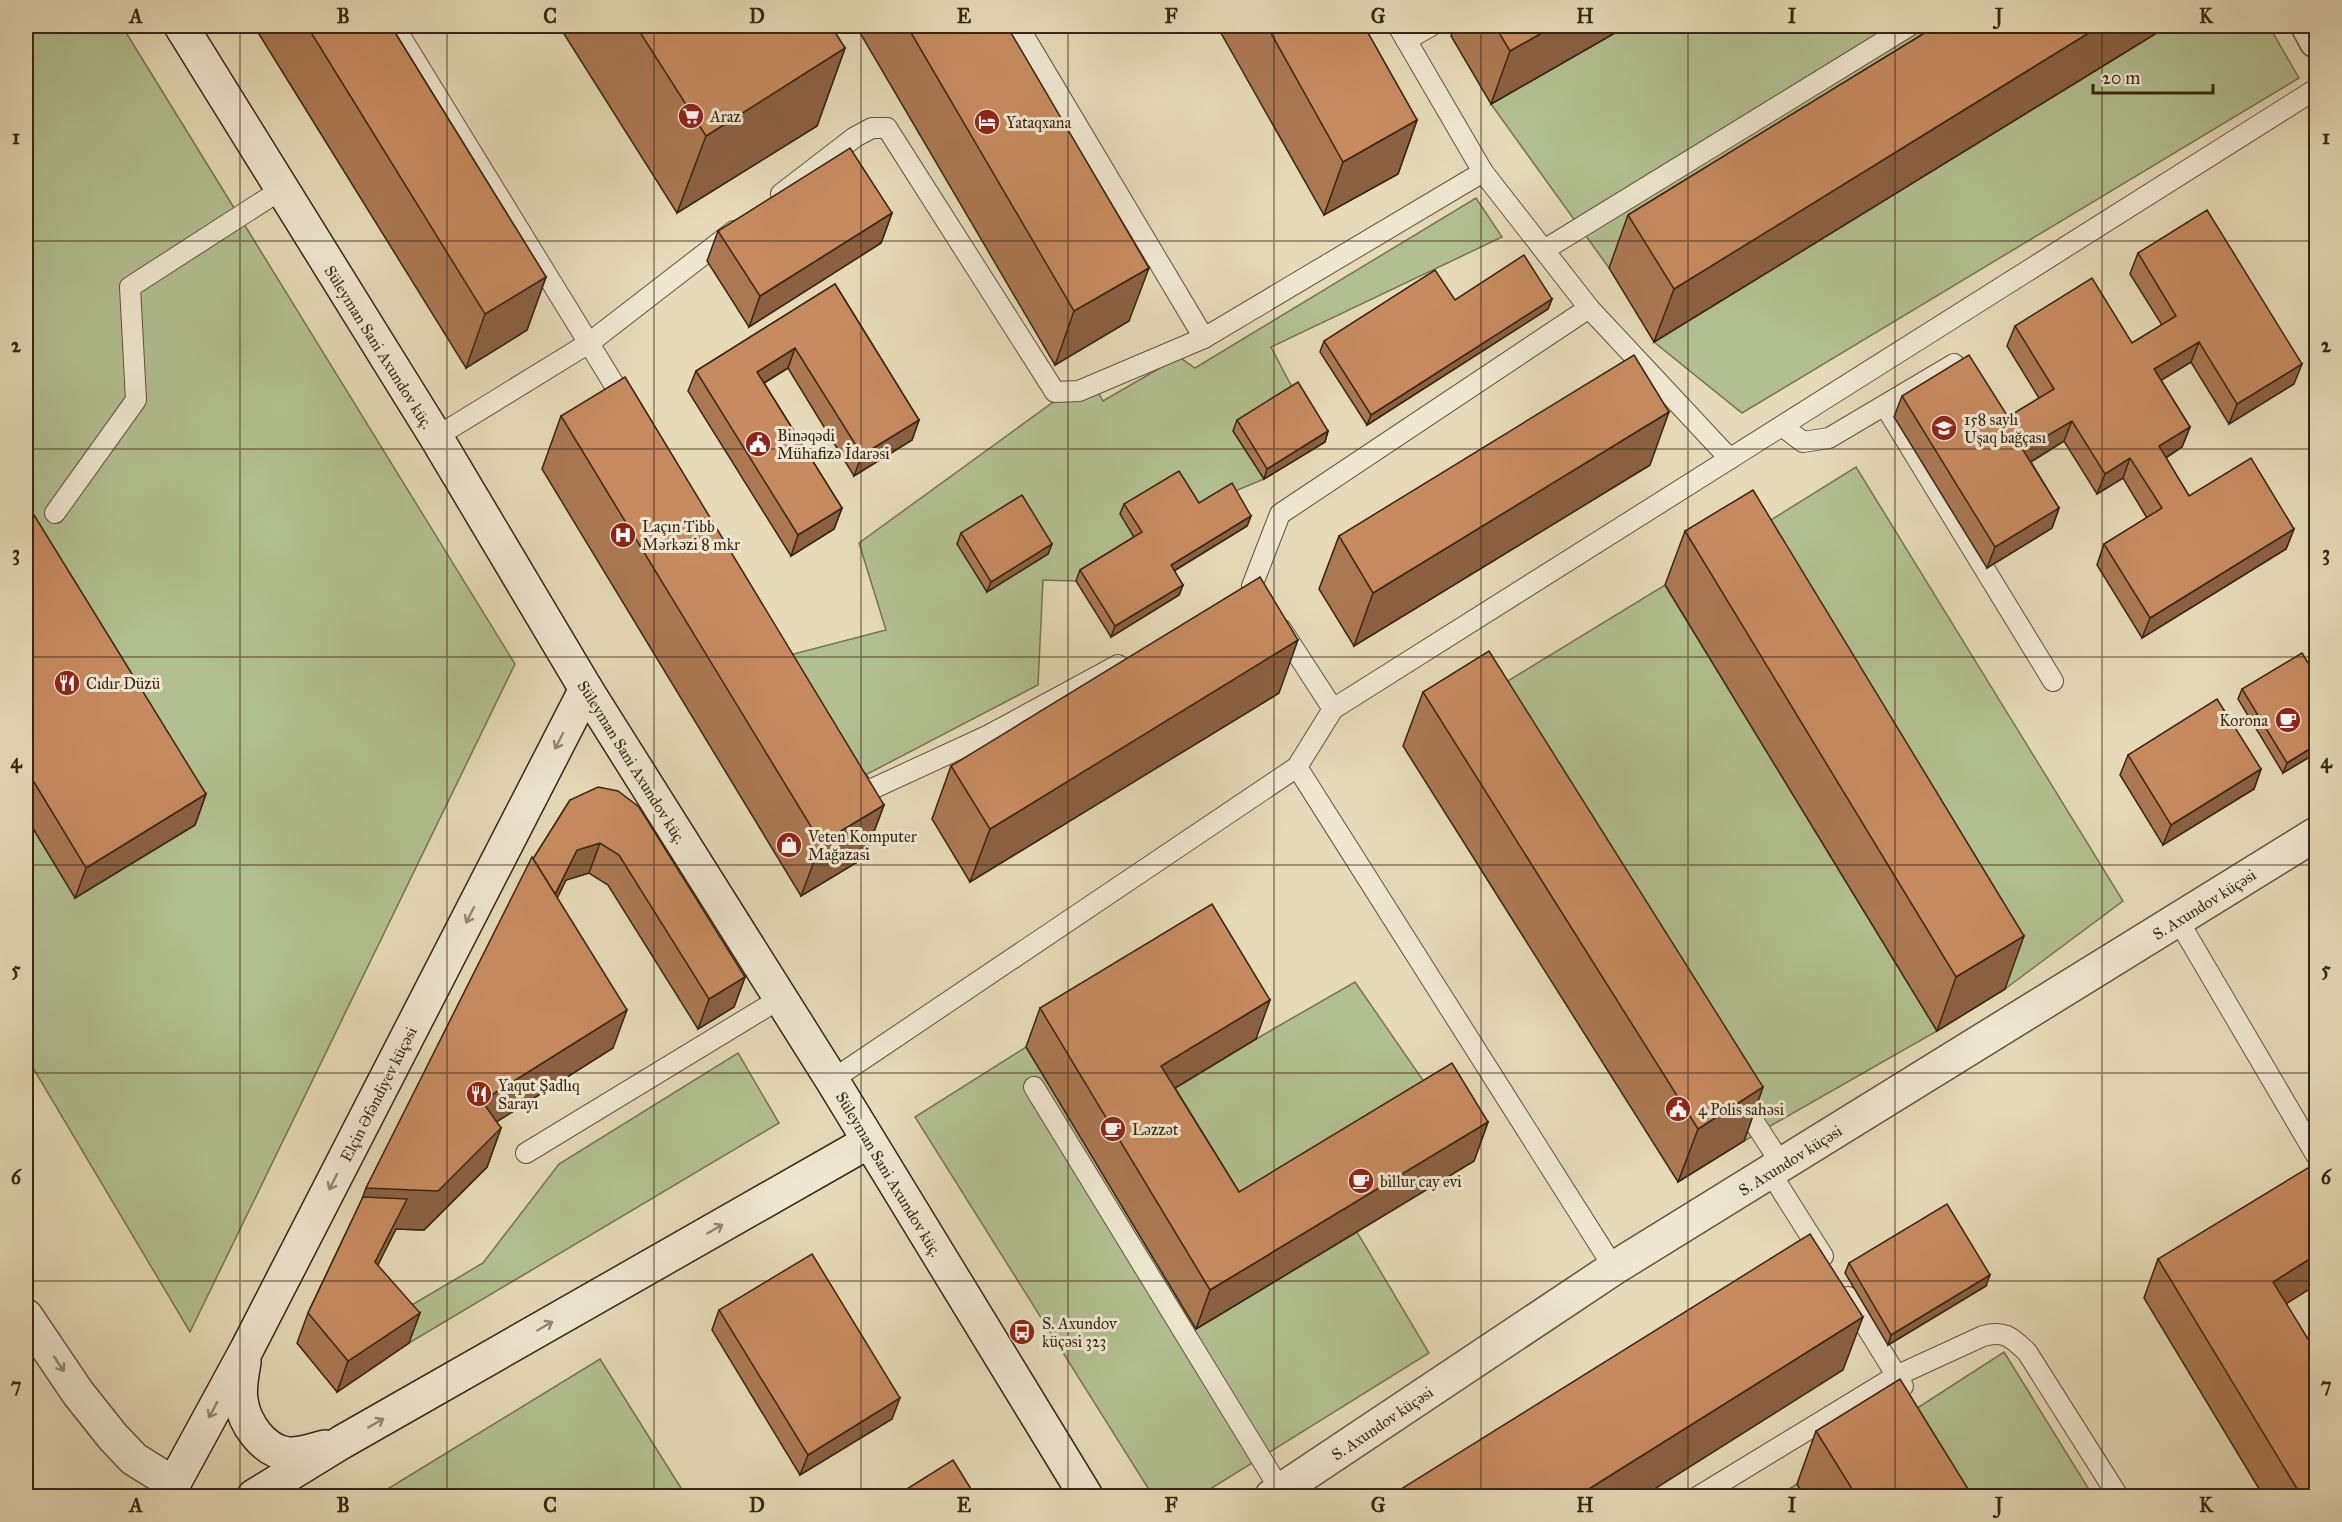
<svg xmlns="http://www.w3.org/2000/svg" width="2342" height="1522" viewBox="0 0 2342 1522" font-family="'IM FELL Great Primer',serif">
<rect width="100%" height="100%" fill="#e6dab8"/>
<filter id="stains"><feTurbulence type="fractalNoise" baseFrequency=".00333" numOctaves="4"/><feColorMatrix values="0 0 0 0 .2 0 0 0 0 .09 0 0 0 0 .02 0 0 0 .5 -.17"/></filter>
<radialGradient id="worn" r=".72"><stop offset=".6" stop-color="#630" stop-opacity="0"/><stop offset="1" stop-color="#630" stop-opacity=".3"/></radialGradient>
<g fill="#b2c091" stroke="#757352" stroke-width="1.5">
<polygon points="26,26 122,26 515,664 190,1332 26,1056"/>
<polygon points="1627,26 2003,26 1609,268 1491,104"/>
<polygon points="2168,26 2269,26 2299,78 1742,413 1654,342"/>
<polygon points="1476,198 1502,237 1271,347 1295,393 1233,431 1264,479 1228,494 1138,543 1076,581 1043,580 1038,685 827,795 748,666 886,630 859,543 1089,376 1103,401 1179,357 1195,368"/>
<polygon points="1856,467 2123,901 2005,989 1734,543"/>
<polygon points="1665,585 1937,1031 1744,1141 1470,704"/>
<polygon points="1355,982 1438,1102 1224,1231 1147,1105 1256,1039"/>
<polygon points="1026,1047 1196,1329 1357,1232 1429,1353 1199,1496 1153,1496 915,1117"/>
<polygon points="738,1053 779,1123 409,1343 388,1319 483,1263 559,1164"/>
<polygon points="2004,1352 2093,1496 1920,1496 1880,1432"/>
<polygon points="600,1359 686,1496 381,1496 381,1493"/>
<polygon points="1797,1484 1804,1496 1778,1496"/>
</g>
<g fill="none" stroke-linecap="round" stroke-linejoin="round">
<g stroke="#64533c" stroke-width="22">
<g id="lane">
<polyline points="394,26 628,407"/>
<polyline points="1018,26 1204,338 1483,172"/>
<polyline points="1398,26 1483,172 1589,308 1730,459"/>
<polyline points="1406,40 1431,26"/>
<polyline points="781,194 855,137 872,128 887,128 1055,392 1079,391 1204,338"/>
<polyline points="1544,250 1909,26"/>
<polyline points="1885,406 2053,681"/>
<polyline points="1782,426 1803,442 1829,438 1954,364"/>
<polyline points="436,437 589,343 734,231"/>
<polyline points="55,513 136,400 130,287 282,189"/>
<polyline points="1263,602 1252,586 1280,514 1589,308"/>
<polyline points="1281,629 1333,709"/>
<polyline points="1297,767 1614,1268"/>
<polyline points="853,775 864,788 872,789 989,735 1118,665"/>
<polyline points="2178,920 2316,1155"/>
<polyline points="832,1080 1297,767 1333,709 2316,89"/>
<polyline points="1034,1087 1281,1491"/>
<polyline points="1738,1097 1782,1165"/>
<polyline points="526,1153 781,998"/>
<polyline points="1770,1172 1823,1256"/>
<polyline points="1848,1297 1903,1386"/>
<path d="M 1699,1496 L 1896,1376 L 1983,1336 C 2005,1330 2011,1337 2027,1352 L 2118,1496"/>
</g>
</g>
<g stroke="#64533c" stroke-width="36">
<g id="street">
<polyline points="2308,26 2316,41"/>
<polyline points="26,1316 78,1393 113,1437 134,1459 174,1484"/>
<polyline points="1272,1496 1614,1268 2316,834"/>
</g>
</g>
<g stroke="#382613" stroke-width="36">
<g id="secondary">
<polyline points="181,26 436,437 586,689 832,1080 1086,1496"/>
<path d="M 244,1362 C 242,1374 239,1388 241,1400 C 244,1423 263,1451 288,1454 C 301,1455 313,1450 325,1447"/>
<polyline points="167,1496 247,1349 586,689"/>
<polyline points="254,1496 342,1442 868,1142"/>
</g>
</g>
<use href="#lane" stroke="#efe7d1" stroke-width="20"/>
<use href="#street" stroke="#efe7d1" stroke-width="33"/>
<use href="#secondary" stroke="#efe7d1" stroke-width="33"/>
</g>
<g fill="#ab7852" stroke="#382613" stroke-width="1.5">
<polygon points="254,26 391,26 546,277 527,330 466,368"/>
<polygon points="559,26 831,26 845,48 817,126 677,213"/>
<polygon points="856,26 1007,26 1129,321 1055,365"/>
<polygon points="1217,26 1364,26 1417,120 1398,174 1324,215"/>
<polygon points="1455,26 1627,26 1491,104 1451,36"/>
<polygon points="1936,26 2168,26 1654,342 1609,268 1628,215"/>
<polygon points="2316,166 2316,181 2313,176"/>
<polygon points="892,213 881,243 749,327 707,261 718,231"/>
<polygon points="2138,253 2294,384 2229,424 2191,362 2161,380 2190,427 2182,447 2166,458 2189,496 2294,529 2286,549 2142,638 2097,565 2104,544 2147,518 2123,478 2097,494 2064,441 2031,462 2059,508 2052,528 1987,568 1894,417 1902,396 2008,417 2039,398 2007,346 2015,326 2132,343 2162,325 2130,274"/>
<polygon points="835,284 919,420 912,440 854,476 788,368 764,383 842,508 834,529 791,556 688,391 696,371"/>
<polygon points="1552,299 1548,309 1367,425 1320,352 1324,341 1455,300"/>
<polygon points="561,416 884,805 864,858 801,896 542,469"/>
<polygon points="1237,420 1328,431 1325,442 1264,479 1233,431"/>
<polygon points="1650,465 1354,646 1319,589 1339,536"/>
<polygon points="1199,503 1251,516 1247,526 1174,571 1183,585 1179,595 1111,637 1076,581 1080,570 1134,537 1120,514 1124,504"/>
<polygon points="26,521 206,794 195,825 75,898 26,817"/>
<polygon points="1685,531 2005,989 1937,1031 1665,585"/>
<polygon points="961,533 1052,544 1048,554 987,592 957,544"/>
<polygon points="2242,689 2316,753 2283,773 2238,699"/>
<polygon points="1423,692 1763,1087 1744,1141 1678,1182 1403,746"/>
<polygon points="1279,693 970,882 932,819 951,766"/>
<polygon points="2128,755 2261,769 2254,789 2163,845 2120,775"/>
<polygon points="570,800 745,977 734,1007 698,1029 608,885 589,873 566,880 557,898 613,1048 496,1122 501,1128 487,1167 424,1230 396,1229 377,1265 409,1343 337,1392 297,1343 308,1313 363,1197 366,1188 533,859"/>
<polygon points="1040,1008 1256,1039 1175,1088 1239,1192 1488,1122 1474,1161 1196,1329 1026,1047"/>
<polygon points="2158,1259 2287,1304 2316,1497 2264,1497 2144,1298"/>
<polygon points="1849,1263 1986,1286 1888,1345 1845,1273"/>
<polygon points="719,1310 892,1419 800,1475 712,1330"/>
<polygon points="1816,1431 1973,1497 1804,1497 1797,1484"/>
</g>
<g fill="#8b6142" stroke="#382613" stroke-width="1.5">
<polygon points="1554,26 1627,26 1491,104 1510,51"/>
<polygon points="2100,26 2168,26 1654,342 1674,289"/>
<polygon points="845,48 817,126 677,213 706,136"/>
<polygon points="1417,120 1398,174 1324,215 1343,162"/>
<polygon points="892,213 881,243 749,327 760,296"/>
<polygon points="1149,268 1129,321 1055,365 1074,311"/>
<polygon points="546,277 527,330 466,368 485,314"/>
<polygon points="1552,299 1548,309 1367,425 1371,415"/>
<polygon points="2199,342 2191,362 2147,389 2154,369"/>
<polygon points="795,348 788,368 749,392 757,372"/>
<polygon points="2302,364 2294,384 2229,424 2237,404"/>
<polygon points="1669,412 1650,465 1354,646 1373,593"/>
<polygon points="919,420 912,440 854,476 862,455"/>
<polygon points="2072,421 2064,441 2016,471 2023,450"/>
<polygon points="2190,427 2182,447 2151,467 2159,446"/>
<polygon points="1328,431 1325,442 1264,479 1267,469"/>
<polygon points="2130,458 2123,478 2097,494 2105,474"/>
<polygon points="842,508 834,529 791,556 798,535"/>
<polygon points="2059,508 2052,528 1987,568 1995,547"/>
<polygon points="1251,516 1247,526 1167,575 1171,565"/>
<polygon points="2294,529 2286,549 2142,638 2150,618"/>
<polygon points="1052,544 1048,554 987,592 991,582"/>
<polygon points="1183,585 1179,595 1111,637 1115,626"/>
<polygon points="1298,640 1279,693 970,882 990,829"/>
<polygon points="2316,745 2316,753 2283,773 2287,763"/>
<polygon points="2261,769 2254,789 2163,845 2171,825"/>
<polygon points="206,794 195,825 75,898 86,868"/>
<polygon points="884,805 864,858 801,896 821,843"/>
<polygon points="600,843 589,873 566,880 540,933 551,903 577,850"/>
<polygon points="2024,936 2005,989 1937,1031 1956,977"/>
<polygon points="745,977 734,1007 698,1029 709,999"/>
<polygon points="1270,1000 1256,1039 1147,1105 1161,1066"/>
<polygon points="627,1010 613,1048 468,1140 482,1101"/>
<polygon points="1763,1087 1744,1141 1678,1182 1698,1129"/>
<polygon points="1488,1122 1474,1161 1196,1329 1210,1290"/>
<polygon points="501,1128 487,1167 424,1230 396,1229 364,1293 352,1227 366,1188"/>
<polygon points="2316,1255 2316,1285 2259,1321 2273,1282"/>
<polygon points="1990,1275 1986,1286 1888,1345 1891,1335"/>
<polygon points="420,1313 409,1343 337,1392 348,1361"/>
<polygon points="1863,1317 1843,1370 1642,1497 1576,1497"/>
<polygon points="900,1398 892,1419 800,1475 808,1455"/>
</g>
<g fill="#c78b5f" stroke="#382613" stroke-width="1.5">
<polygon points="307,26 391,26 546,277 485,314"/>
<polygon points="636,26 831,26 845,48 706,136"/>
<polygon points="907,26 1007,26 1149,268 1074,311"/>
<polygon points="1267,26 1364,26 1417,120 1343,162"/>
<polygon points="1495,26 1554,26 1510,51"/>
<polygon points="1936,26 2100,26 1674,289 1628,215"/>
<polygon points="850,148 892,213 760,296 718,231"/>
<polygon points="2207,210 2302,364 2237,404 2199,342 2154,369 2190,427 2159,446 2189,496 2251,458 2294,529 2150,618 2104,544 2162,508 2130,458 2105,474 2072,421 2023,450 2059,508 1995,547 1902,396 1969,355 2008,417 2054,389 2015,326 2092,278 2132,343 2176,316 2138,253"/>
<polygon points="1524,255 1552,299 1371,415 1324,341 1435,270 1455,300"/>
<polygon points="835,284 919,420 862,455 795,348 757,372 842,508 798,535 696,371"/>
<polygon points="1634,355 1669,412 1373,593 1339,536"/>
<polygon points="625,377 884,805 821,843 561,416"/>
<polygon points="1298,382 1328,431 1267,469 1237,420"/>
<polygon points="1179,471 1199,503 1232,483 1251,516 1171,565 1183,585 1115,626 1080,570 1142,532 1124,504"/>
<polygon points="1753,490 2024,936 1956,977 1685,531"/>
<polygon points="1022,495 1052,544 991,582 961,533"/>
<polygon points="34,515 206,794 86,868 26,769 26,521"/>
<polygon points="1260,577 1298,640 990,829 951,766"/>
<polygon points="1489,651 1763,1087 1698,1129 1423,692"/>
<polygon points="2302,653 2316,676 2316,745 2287,763 2242,689"/>
<polygon points="2217,699 2261,769 2171,825 2128,755"/>
<polygon points="598,787 618,791 639,807 745,977 709,999 619,855 600,843 577,850 555,894 533,859 570,800"/>
<polygon points="532,857 627,1010 482,1101 501,1128 438,1191 366,1188"/>
<polygon points="1212,904 1270,1000 1161,1066 1239,1192 1452,1063 1488,1122 1210,1290 1040,1008"/>
<polygon points="2316,1163 2316,1255 2273,1282 2316,1352 2316,1497 2302,1497 2158,1259"/>
<polygon points="363,1197 407,1199 375,1262 420,1313 348,1361 308,1313"/>
<polygon points="1947,1204 1990,1275 1891,1335 1849,1263"/>
<polygon points="1810,1234 1863,1317 1576,1497 1394,1497 1393,1494"/>
<polygon points="812,1254 900,1398 808,1455 719,1310"/>
<polygon points="1900,1379 1973,1497 1857,1497 1816,1431"/>
<polygon points="953,1460 976,1497 894,1497"/>
</g>
<defs><path id="oneway-shaft" d="M-6 0H5M1.5-3L5.5 0L1.5 3" fill="none" stroke-width="1.6" stroke-linecap="round" stroke-linejoin="round" transform="scale(1.5)"/></defs>
<g stroke="#948672">
<use href="#oneway-shaft" transform="translate(559 741) rotate(117)"/>
<use href="#oneway-shaft" transform="translate(470 915) rotate(117)"/>
<use href="#oneway-shaft" transform="translate(333 1182) rotate(117)"/>
<use href="#oneway-shaft" transform="translate(715 1229) rotate(-30)"/>
<use href="#oneway-shaft" transform="translate(545 1326) rotate(-30)"/>
<use href="#oneway-shaft" transform="translate(59 1364) rotate(56)"/>
<use href="#oneway-shaft" transform="translate(213 1410) rotate(118)"/>
<use href="#oneway-shaft" transform="translate(376 1423) rotate(-30)"/>
</g>
<path fill="none" stroke="#382613" stroke-width="1.5" stroke-opacity="0.55" d="M 240,26 L 240,1496M 447,26 L 447,1496M 654,26 L 654,1496M 861,26 L 861,1496M 1068,26 L 1068,1496M 1274,26 L 1274,1496M 1481,26 L 1481,1496M 1688,26 L 1688,1496M 1895,26 L 1895,1496M 2102,26 L 2102,1496M 26,241 L 2316,241M 26,449 L 2316,449M 26,657 L 2316,657M 26,865 L 2316,865M 26,1073 L 2316,1073M 26,1281 L 2316,1281"/>
<defs>
<g id="supermarket-disc" transform="scale(1.35)"><circle r="9.5" fill="#8f2418" stroke="#efe7d1"/><path d="M-6-5.5h2.5l.6 2H6L4.5 2H-2.5L-4.4-4H-6ZM-1.5 3.2a1.3 1.3 0 1 0 .1 0ZM3 3.2a1.3 1.3 0 1 0 .1 0Z" fill="#fff"/></g>
<g id="hotel-disc" transform="scale(1.35)"><circle r="9.5" fill="#8f2418" stroke="#efe7d1"/><path d="M-6-4.5h1.5V1H6V5H4.5V3h-9V5H-6ZM-4 0a1.8 1.8 0 1 1 3.6 0ZM.5 0V-2.5h3Q6-2.5 6 0Z" fill="#fff"/></g>
<g id="school-disc" transform="scale(1.35)"><circle r="9.5" fill="#8f2418" stroke="#efe7d1"/><path d="M0-5L7-2L0 1L-7-2ZM-4 1L0 2.5L4 1V4Q0 6-4 4Z" fill="#fff"/></g>
<g id="civic-disc" transform="scale(1.35)"><circle r="9.5" fill="#8f2418" stroke="#efe7d1"/><path d="M-.6-6.5H3V-4.5H.6V-3L4-1V1h2V6H-6V1h2V-1L-.6-3ZM-1.2 2.5V6h2.4V2.5Z" fill="#fff"/></g>
<g id="hospital-disc" transform="scale(1.35)"><circle r="9.5" fill="#8f2418" stroke="#efe7d1"/><path d="M-5-5h3v3.5h4V-5h3V5h-3V1.5h-4V5h-3Z" fill="#fff"/></g>
<g id="restaurant-disc" transform="scale(1.35)"><circle r="9.5" fill="#8f2418" stroke="#efe7d1"/><path d="M-5-6h1v4h1v-4h1v4h1v-4h1v5L-1.5 .5V6h-2V.5L-5-1ZM5-6V6H3V1.5H1.5Q1.5-4 5-6Z" fill="#fff"/></g>
<g id="cafe-disc" transform="scale(1.35)"><circle r="9.5" fill="#8f2418" stroke="#efe7d1"/><path d="M-5.5-4.5H6V0H3Q3 3.5 0 3.5H-2.5Q-5.5 3.5-5.5 0ZM3-3.2v2h1.7v-2ZM-6 4.5H4V6H-6Z" fill="#fff"/></g>
<g id="shop-disc" transform="scale(1.35)"><circle r="9.5" fill="#8f2418" stroke="#efe7d1"/><path d="M-5-2.5h2.3a2.7 3.5 0 0 1 5.4 0H5L5.5 6h-11ZM-1.5-2.5h3a1.5 2.3 0 0 0-3 0Z" fill="#fff"/></g>
<g id="bus-disc" transform="scale(1.35)"><circle r="9.5" fill="#8f2418" stroke="#efe7d1"/><path d="M-5-6H5V4H4V6H2V4H-2V6H-4V4H-5ZM-3.5-4V0h7V-4ZM-3.5 1.2v1.5H-2V1.2ZM2 1.2v1.5H3.5V1.2Z" fill="#fff"/></g>
</defs>
<g fill-rule="evenodd">
<use href="#supermarket-disc" x="691" y="116"/>
<use href="#hotel-disc" x="987" y="122"/>
<use href="#school-disc" x="1944" y="428"/>
<use href="#civic-disc" x="758" y="444"/>
<use href="#hospital-disc" x="623" y="535"/>
<use href="#restaurant-disc" x="67" y="683"/>
<use href="#cafe-disc" x="2288" y="720"/>
<use href="#shop-disc" x="789" y="845"/>
<use href="#restaurant-disc" x="479" y="1094"/>
<use href="#civic-disc" x="1678" y="1109"/>
<use href="#cafe-disc" x="1113" y="1129"/>
<use href="#cafe-disc" x="1361" y="1181"/>
<use href="#bus-disc" x="1022" y="1332"/>
</g>
<g text-anchor="middle" stroke-width="6" stroke-linejoin="round" paint-order="stroke">
<g font-size="16" fill="#382613" stroke="#efe7d1" text-anchor="start">
<text x="710" y="122">Araz</text>
<text x="1006" y="128">Yataqxana</text>
<text x="1964" y="425">158 saylı<tspan x="1964" dy="18">Uşaq bağçası</tspan></text>
<text x="777" y="441">Binəqədi<tspan x="777" dy="18">Mühafizə İdarəsi</tspan></text>
<text x="642" y="532">Laçın Tibb<tspan x="642" dy="18">Mərkəzi 8 mkr</tspan></text>
<text x="86" y="689">Cıdır Düzü</text>
<text x="2268" y="726" text-anchor="end">Korona</text>
<text x="808" y="842">Veten Komputer<tspan x="808" dy="18">Mağazasi</tspan></text>
<text x="498" y="1091">Yaqut Şadlıq<tspan x="498" dy="18">Sarayı</tspan></text>
<text x="1698" y="1115">4 Polis sahəsi</text>
<text x="1132" y="1135">Ləzzət</text>
<text x="1380" y="1187">billur cay evi</text>
<text x="1042" y="1329">S. Axundov<tspan x="1042" dy="18">küçəsi 323</tspan></text>
</g>
<g font-size="16" fill="#382613" stroke="#efe7d1">
<text transform="translate(379 347) rotate(58)" y="6">Süleyman Sani Axundov küç.</text>
<text transform="translate(632 762) rotate(58)" y="6">Süleyman Sani Axundov küç.</text>
<text transform="translate(2204 904) rotate(-32)" y="6">S. Axundov küçəsi</text>
<text transform="translate(378 1094) rotate(-63)" y="6">Elçin Əfəndiyev küçəsi</text>
<text transform="translate(1790 1160) rotate(-32)" y="6">S. Axundov küçəsi</text>
<text transform="translate(889 1174) rotate(59)" y="6">Süleyman Sani Axundov küç.</text>
<text transform="translate(1382 1423) rotate(-34)" y="6">S. Axundov küçəsi</text>
</g>
</g>
<rect width="2342" height="1522" fill="none" stroke="#e6dab8" stroke-width="66"/>
<path d="M2093 84v9h120v-9" fill="none" stroke="#382613" stroke-width="3"/>
<text x="2102" y="84" font-size="18" fill="#382613" stroke="#efe7d1" stroke-width="4.5" paint-order="stroke">20 m</text>
<rect x="33" y="33" width="2276" height="1456" fill="none" stroke="#382613" stroke-width="2"/>
<g font-size="20" text-anchor="middle" font-weight="bold" fill="#382613">
<text x="136" y="23">A</text>
<text x="343" y="23">B</text>
<text x="550" y="23">C</text>
<text x="757" y="23">D</text>
<text x="964" y="23">E</text>
<text x="1171" y="23">F</text>
<text x="1378" y="23">G</text>
<text x="1585" y="23">H</text>
<text x="1792" y="23">I</text>
<text x="1999" y="23">J</text>
<text x="2206" y="23">K</text>
<text x="16" y="144">1</text>
<text x="2326" y="144">1</text>
<text x="16" y="352">2</text>
<text x="2326" y="352">2</text>
<text x="16" y="560">3</text>
<text x="2326" y="560">3</text>
<text x="16" y="768">4</text>
<text x="2326" y="768">4</text>
<text x="16" y="976">5</text>
<text x="2326" y="976">5</text>
<text x="16" y="1184">6</text>
<text x="2326" y="1184">6</text>
<text x="16" y="1392">7</text>
<text x="2326" y="1392">7</text>
<text x="136" y="1512">A</text>
<text x="343" y="1512">B</text>
<text x="550" y="1512">C</text>
<text x="757" y="1512">D</text>
<text x="964" y="1512">E</text>
<text x="1171" y="1512">F</text>
<text x="1378" y="1512">G</text>
<text x="1585" y="1512">H</text>
<text x="1792" y="1512">I</text>
<text x="1999" y="1512">J</text>
<text x="2206" y="1512">K</text>
</g>
<rect width="100%" height="100%" filter="url(#stains)"/>
<rect width="100%" height="100%" fill="url(#worn)"/>
</svg>
